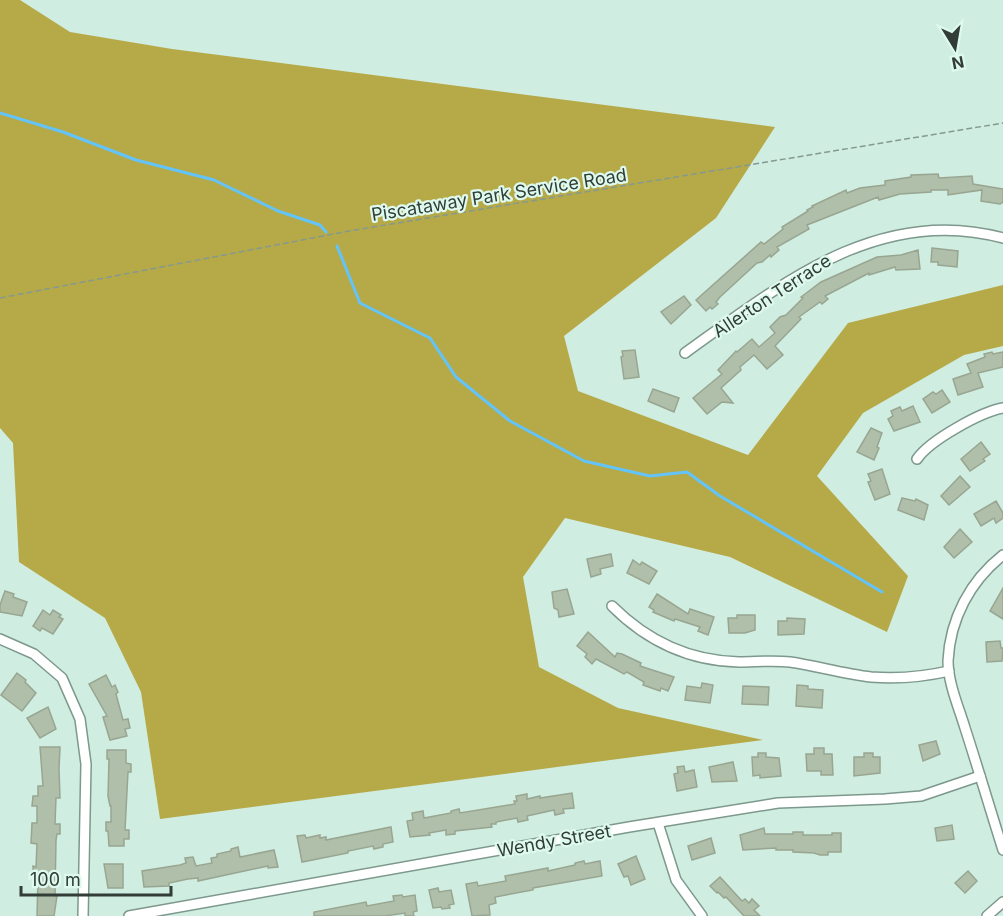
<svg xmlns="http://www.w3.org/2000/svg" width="1003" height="916" viewBox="0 0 1003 916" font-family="Inter,sans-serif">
<rect width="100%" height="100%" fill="#d0ede1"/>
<polygon fill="#b6a947" points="0,0 20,0 70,32 172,49 775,127 716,218 564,336 578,391 748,455 848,323 1003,285 1003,346 964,355 863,413 817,476 908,576 887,632 730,557 565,518 523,577 539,667 618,708 763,740 160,819 141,692 105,618 19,562 13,443 0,428"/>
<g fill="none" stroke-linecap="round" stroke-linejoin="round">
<g stroke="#63c4fa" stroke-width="3">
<polyline points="0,113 63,132 136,160 214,180 278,211 320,225 326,232"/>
<polyline points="337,246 360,303 430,338 456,377 510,421 584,461 650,476 687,472 720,496 882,592"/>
</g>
</g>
<g fill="#b0bfa9" stroke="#98a691" stroke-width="1.5">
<polygon points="938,174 939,178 972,176 973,184 1003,189 1003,202 1000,204 981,201 982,190 948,195 948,190 931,190 931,192 900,194 879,200 878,197 807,225 809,229 777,247 779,250 771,257 770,255 762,262 757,263 745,274 720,297 716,302 718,304 712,309 710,307 706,311 696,300 761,242 764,244 783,229 782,227 808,211 807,210 813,207 812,206 846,190 847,193 860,188 885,185 885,181 911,177 911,175"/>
<polygon points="932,248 958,251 957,267 938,265 938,262 931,262"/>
<polygon points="918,250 920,269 896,270 895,267 869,275 869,273 825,296 828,299 822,304 820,302 799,317 801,319 775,346 783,355 767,369 754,355 740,367 741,370 721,388 733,403 722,402 707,414 693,398 722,374 718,370 736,351 737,352 752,339 759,347 775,333 770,327 780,317 786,315 803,298 801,297 821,282 877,257 901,255"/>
<polygon points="684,296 691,305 671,324 661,312"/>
<polygon points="635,350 639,377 624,379 621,357 623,356 622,351"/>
<polygon points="992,352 993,354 1003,352 1003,367 978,373 983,387 958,395 953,379 971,373 967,364 985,357 984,354"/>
<polygon points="653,389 679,398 674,412 648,401"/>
<polygon points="942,390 950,402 932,413 923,399 933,392 936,394"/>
<polygon points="913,406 920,422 894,431 888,419 893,416 891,411 900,407 902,411"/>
<polygon points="871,428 882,433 877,447 879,448 874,460 857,452"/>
<polygon points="981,442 990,454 983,459 985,461 970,471 961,459"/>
<polygon points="882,469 890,494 875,500 868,482 871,481 868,474"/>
<polygon points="960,476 970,487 949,505 941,496"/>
<polygon points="902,498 915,501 916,499 928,505 924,520 898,510"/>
<polygon points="996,501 1003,513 1003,518 996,523 994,518 981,526 974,514"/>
<polygon points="960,529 972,542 954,558 944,547"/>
<polygon points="611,554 613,566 600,569 601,574 591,577 587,559"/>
<polygon points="633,560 640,565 642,562 657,571 649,584 627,573"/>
<polygon points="1003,588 1003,619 990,611"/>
<polygon points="567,589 574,614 559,617 558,610 554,608 552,592"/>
<polygon points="5,591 14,594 13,597 27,602 22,616 0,612 0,605"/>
<polygon points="657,594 688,614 690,609 714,617 708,635 698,631 700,627 675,619 674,621 653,612 654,610 649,607"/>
<polygon points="43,610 50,615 53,610 61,615 59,617 63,619 53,634 42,628 40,631 33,626"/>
<polygon points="737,615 755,615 755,630 745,633 729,633 728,618 737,618"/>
<polygon points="787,618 805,619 804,634 778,635 778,621 787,621"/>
<polygon points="588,632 615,657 617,653 622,654 641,663 640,666 674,677 668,691 661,688 660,691 643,685 644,682 627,672 624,674 596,659 592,664 585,657 587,654 577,646"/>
<polygon points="1000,641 1001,648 1003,648 1002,661 987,662 986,642"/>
<polygon points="17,673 26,680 25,682 36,693 22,711 1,695"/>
<polygon points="106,675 112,687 115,685 118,692 116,694 123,720 128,719 130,728 125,729 127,736 110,740 103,717 107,716 89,684"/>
<polygon points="702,683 713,685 710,703 685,700 687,686 701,688"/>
<polygon points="797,685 808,686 808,689 823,690 822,708 796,706"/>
<polygon points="743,686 769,687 768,705 742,704"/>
<polygon points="48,707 56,729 40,738 27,718"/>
<polygon points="936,741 940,754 923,761 919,745"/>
<polygon points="40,747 60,747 59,769 60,798 56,798 55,824 60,824 60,834 57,834 56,840 55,896 57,896 54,916 37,916 38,878 38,875 33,875 33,866 36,867 37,844 31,843 32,823 37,823 37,806 32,806 33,796 38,796 38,786 43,786"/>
<polygon points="814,748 824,748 824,754 832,754 833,775 821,775 821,771 807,771 806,754 814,754"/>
<polygon points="107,750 126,750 126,763 131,764 131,772 128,772 125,830 129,830 129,839 124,839 124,846 109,846 108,831 106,831 106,822 111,822 111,806 110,806 108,796 109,759 107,759"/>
<polygon points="758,753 766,753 766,757 779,758 781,776 760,778 760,775 753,776 752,757 758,757"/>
<polygon points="864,753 873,753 873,757 880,757 880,773 854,776 854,757 864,757"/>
<polygon points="733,762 737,781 712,782 709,767"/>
<polygon points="684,766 685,772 694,770 697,787 677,791 674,774 678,773 677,767"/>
<polygon points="572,793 574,808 563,809 564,813 555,815 554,810 527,816 528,820 518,822 517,818 496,822 496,824 491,824 492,827 455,831 455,834 446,835 446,830 429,833 430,835 410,837 407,821 413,820 412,813 423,811 424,818 451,813 451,811 459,809 460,813 515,804 514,801 517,801 516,796 527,794 527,799 540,796 540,798"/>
<polygon points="952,825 954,839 937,841 935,828"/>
<polygon points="391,827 393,842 383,844 383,847 374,849 373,846 348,851 348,853 302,862 297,836 305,835 306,838 320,835 320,838 326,837 326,840"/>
<polygon points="764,828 765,834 793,834 793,832 803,832 803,835 832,835 832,833 841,833 841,852 828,852 828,855 820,855 814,853 793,852 793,850 776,850 776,848 743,850 740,835"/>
<polygon points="711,838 715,853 692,860 688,846"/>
<polygon points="238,847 240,857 274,850 278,867 268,868 268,866 198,881 198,878 188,879 169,883 169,886 144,887 142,871 180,865 186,863 185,858 193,857 196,866 212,863 211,858 217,857 217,854 231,851 231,849"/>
<polygon points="636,856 645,879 631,885 628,876 624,877 618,864"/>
<polygon points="584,861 585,864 600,861 602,876 533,888 533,890 495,897 496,903 489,905 490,915 472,916 466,884 477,882 478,886 506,881 505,876 548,868 548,871 575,865 575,863"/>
<polygon points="104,864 123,864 123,888 108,888"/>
<polygon points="968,871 977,881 965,893 955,883"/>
<polygon points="720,877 742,901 745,899 749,903 752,899 759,906 754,910 760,916 744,916 726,897 724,898 718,892 717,893 710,886"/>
<polygon points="438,888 439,892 451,890 454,904 449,905 450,908 442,909 441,907 433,908 429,890"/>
<polygon points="402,895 403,897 415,895 417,911 413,912 414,916 405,916 405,913 385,916 314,916 314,912 366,902 367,906 394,901 393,896"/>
</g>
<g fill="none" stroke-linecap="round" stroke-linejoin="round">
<g stroke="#7d988d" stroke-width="12">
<g id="minor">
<path d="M 685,353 C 780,285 879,204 1003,238"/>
<path d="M 917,459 C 930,440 981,412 1003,408"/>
<path d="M 1003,555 C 970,581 950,619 948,661 C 948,683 959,708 965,728 C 978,768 990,809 1003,850"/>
<path d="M 612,606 C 647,641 690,661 739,662 C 756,662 773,660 790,662 C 817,666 844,674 871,677 C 898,679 923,677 949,671"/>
<polyline points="0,639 34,654 62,678 80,719 86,764 83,916"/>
<polyline points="658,823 676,880 702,916"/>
<polyline points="129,916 629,827 778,803 885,799 921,796 980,776"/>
<polyline points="987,916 1003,902"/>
</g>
</g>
<polyline stroke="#849990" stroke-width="1.5" stroke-dasharray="6 3" stroke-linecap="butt" points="0,298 349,231 1003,123"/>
<use href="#minor" stroke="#fff" stroke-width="9"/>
</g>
<g text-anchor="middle" stroke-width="4.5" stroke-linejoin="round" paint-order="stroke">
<g font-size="18" fill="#323d38" stroke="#defaee">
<text transform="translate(499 195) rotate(-9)" y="6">Piscataway Park Service Road</text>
<text transform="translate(772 296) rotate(-33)" y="6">Allerton Terrace</text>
<text transform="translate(554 841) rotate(-10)" y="6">Wendy Street</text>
</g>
</g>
<g transform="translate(955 48) rotate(169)" stroke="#defaee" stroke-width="4.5" paint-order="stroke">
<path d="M0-4.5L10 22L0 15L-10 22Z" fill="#323d38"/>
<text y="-9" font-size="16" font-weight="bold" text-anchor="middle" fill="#323d38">N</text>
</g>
<path d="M21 886v9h150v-9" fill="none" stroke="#323d38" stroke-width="3"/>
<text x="30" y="886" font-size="18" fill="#323d38" stroke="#defaee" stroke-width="4.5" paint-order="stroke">100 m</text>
</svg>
